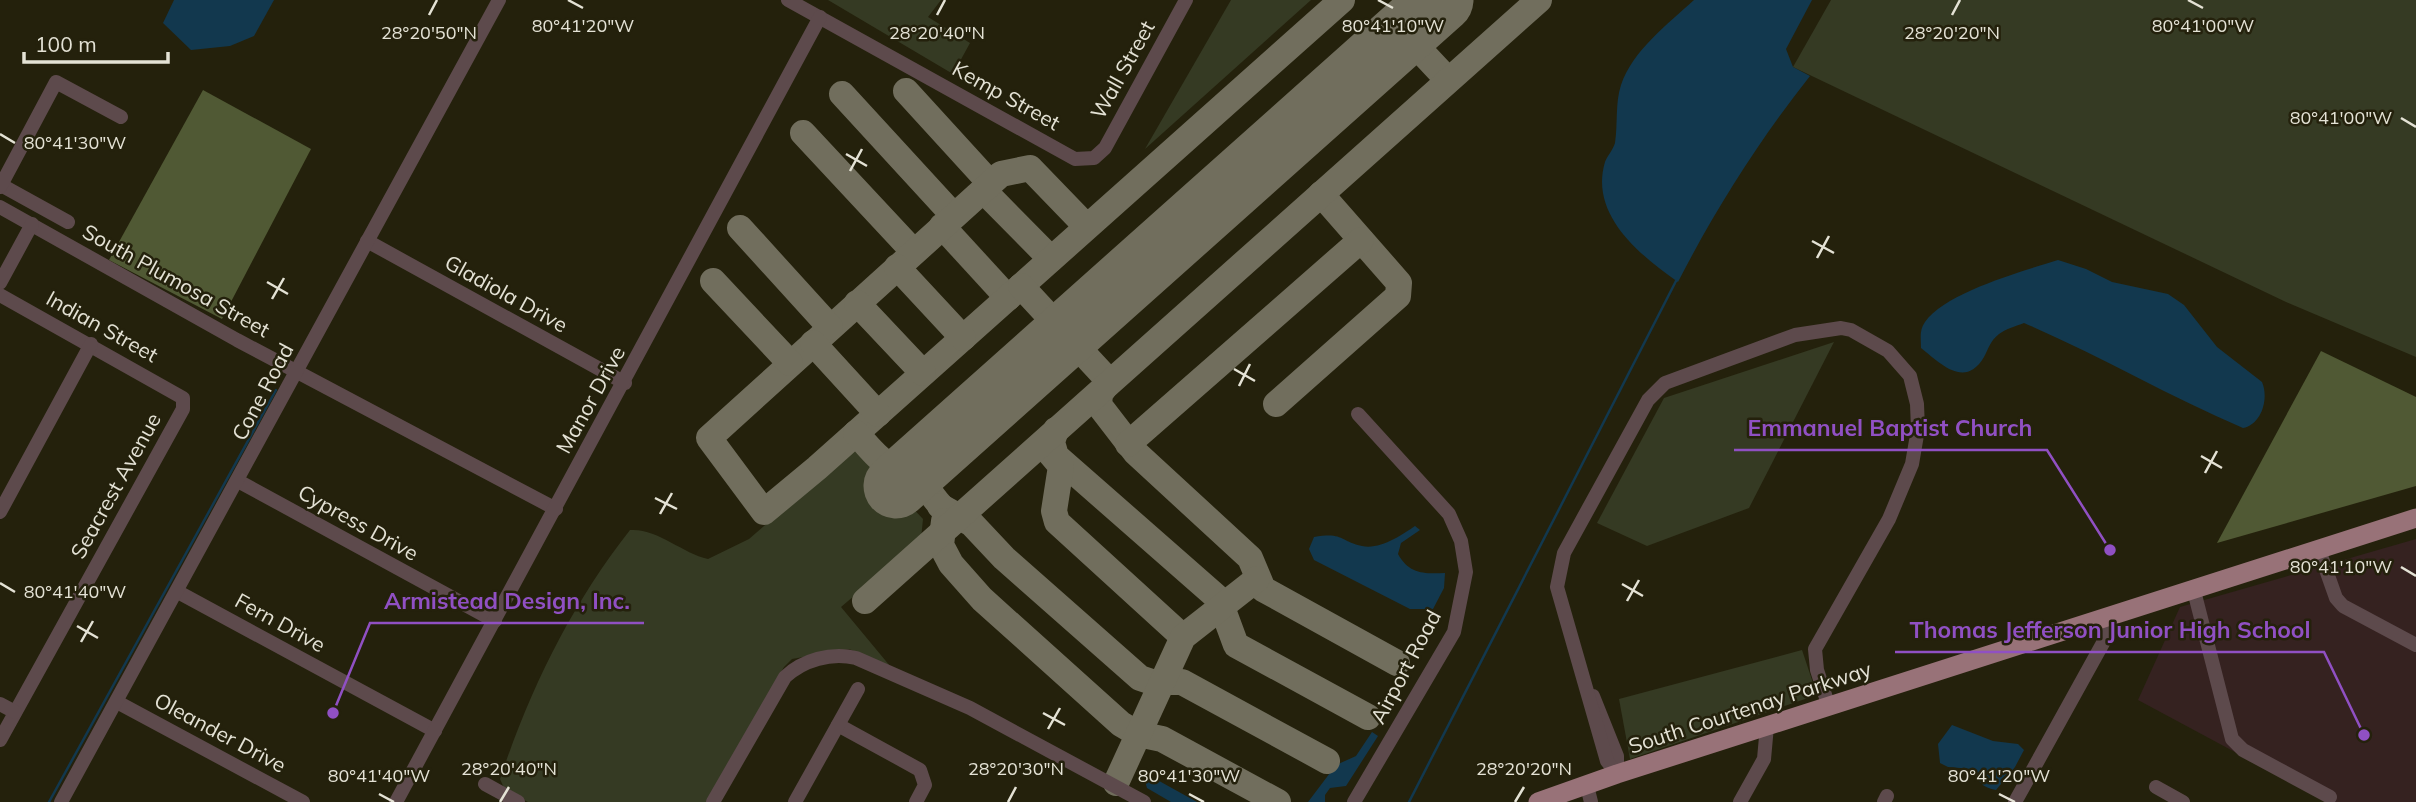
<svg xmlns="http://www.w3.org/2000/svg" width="2416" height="802" viewBox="0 0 2416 802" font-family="Mulish,sans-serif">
<rect width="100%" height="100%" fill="#24210c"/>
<polygon fill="#352220" points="2416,539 2416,802 2328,802 2138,700 2180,607"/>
<g fill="#353a23">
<polygon points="828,0 941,0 928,17 970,43 953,74"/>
<polygon points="1231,0 1311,0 1145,149"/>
<polygon points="1831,0 2416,0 2416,357 2286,302 1793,67"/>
<polygon points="1834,342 1749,508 1647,546 1597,523 1664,398"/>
<path d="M 856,451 L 863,455 L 923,519 L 921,539 L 841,607 L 890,666 L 849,649 L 792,659 L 784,667 L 706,802 L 528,802 L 505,790 L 500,779 C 530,689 571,605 630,530 C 657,528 682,553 708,559 L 749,539 L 850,452 Z"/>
<polygon points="1802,650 1817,695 1630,759 1619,699"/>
</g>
<g fill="#505934">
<polygon points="203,90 311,149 222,319 109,260"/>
<polygon points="2321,351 2416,397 2416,486 2217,543"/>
</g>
<g fill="#12384e">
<polygon points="174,0 274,0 254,36 230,46 191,50 163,23"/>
<path d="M 1694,0 L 1812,0 L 1786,49 L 1793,67 L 1810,76 C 1760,139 1715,210 1678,282 C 1641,256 1589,215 1605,162 C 1607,156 1613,150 1615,143 C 1618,124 1615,103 1621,85 C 1633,50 1668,24 1694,0 Z"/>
<path d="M 2058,260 L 2086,269 L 2112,282 L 2168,294 L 2184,305 L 2217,347 L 2262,382 C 2269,398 2262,424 2243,428 C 2168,396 2099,355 2024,323 C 2016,326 2006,329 1999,334 C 1990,341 1989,348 1984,357 C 1965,389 1941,364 1921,348 C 1921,339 1919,330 1925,322 C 1946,292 2023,271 2058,260 Z"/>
<path d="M 1415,526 L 1420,530 L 1401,543 L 1398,554 C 1409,574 1424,574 1445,573 L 1444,588 L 1433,609 L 1410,609 L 1314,560 L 1309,549 L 1314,537 C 1344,532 1339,541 1362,546 C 1380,550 1402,535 1415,526 Z"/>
<path d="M 1952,725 L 1993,741 L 2018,744 L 2024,750 L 2015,767 L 1996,790 C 1983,788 1977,781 1972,769 L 1948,767 L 1940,763 L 1938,744 Z"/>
<polygon points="1372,732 1378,736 1346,786 1330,788 1325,795 1325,802 1308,802 1336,765 1356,756"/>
<polygon points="1148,776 1152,777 1197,802 1171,802 1147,788 1145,781"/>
</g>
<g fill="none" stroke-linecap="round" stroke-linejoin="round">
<g stroke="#12384e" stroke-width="2.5">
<polyline points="49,802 276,390"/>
<polyline points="1409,802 1676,281"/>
</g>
<g stroke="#716e5d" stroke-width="26">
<polyline points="1404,33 1448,80"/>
<polyline points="906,91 990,183"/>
<polyline points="842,94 954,216"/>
<polyline points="803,133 914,252"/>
<polyline points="983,190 1051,259"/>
<polyline points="942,226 1008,298"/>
<polyline points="1087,227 1030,168 1001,174 709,438 764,512 817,468 1342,0"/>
<polyline points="740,228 830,327"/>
<polyline points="897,267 963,338"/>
<polyline points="713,281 790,363"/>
<polyline points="1021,286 1109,381 1100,394 1099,405 1136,453 1250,558 1263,589 1397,663"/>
<polyline points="857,303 923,373"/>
<polyline points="813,343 878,414"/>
<polyline points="1276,404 1398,296 1399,283 1321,194"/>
<polyline points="1056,430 1052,442 1056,456 1219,599 1236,645 1368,717"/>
<path d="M 856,433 C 880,459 891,480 926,459 C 918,484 935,500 951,517"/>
<polyline points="1128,444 1361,240"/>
<polyline points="1050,453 1061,466 1054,511 1057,522 1183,637"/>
<polyline points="940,506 972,524 1004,558 1140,678 1152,682 1182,682 1327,761"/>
<polyline points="944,521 941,545 951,564 982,599 1121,724 1138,734 1162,739 1278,802"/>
<polyline points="865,601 1539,0"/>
<polyline points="1116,783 1183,637 1257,579"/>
</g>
<polyline stroke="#716e5d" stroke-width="65" points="896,486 1441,0"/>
<g stroke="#5d4a4c" stroke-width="14">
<polyline points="788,0 1075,159 1094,158 1105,148 1186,0"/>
<polyline points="1,185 68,222"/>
<polyline points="0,187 56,82 121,117"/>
<polyline points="0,207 237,340 556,509"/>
<polyline points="367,241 625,383"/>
<polyline points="0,283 32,224"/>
<polyline points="0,295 183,398 183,409 0,740"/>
<polyline points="238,481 495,621"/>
<polyline points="0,512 91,344"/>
<polyline points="2319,550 2336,598 2343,606 2416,645"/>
<polyline points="2194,591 2232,739 2243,750 2330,797"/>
<polyline points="178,592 435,731"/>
<polyline points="1593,696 1617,756 1617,774"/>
<polyline points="117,702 303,802"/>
<polyline points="0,704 15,712"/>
<polyline points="838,725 920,770 925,785 916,802"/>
<polyline points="1617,774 1607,761 1557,587 1564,553 1648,400 1665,383 1795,335 1841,328 1851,330 1888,351 1910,376 1917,404 1918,429 1912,464 1889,519 1815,649 1817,670 1829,707"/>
<polyline points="485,784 518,802"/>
<polyline points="1587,786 1591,802"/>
<polyline points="2156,787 2183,802"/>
<polyline points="61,802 499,0"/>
<polyline points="396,802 820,17"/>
<path d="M 713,802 L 785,677 C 803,660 831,652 856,658 L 970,708 L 1144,802"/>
<polyline points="795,802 858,689"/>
<polyline points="1354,802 1454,632 1466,572 1461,541 1449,514 1358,414"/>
<polyline points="1740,802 1764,759 1767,726"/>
<polyline points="1884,802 1887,796"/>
<polyline points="2015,802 2103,643 2107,619"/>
</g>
<polyline stroke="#987278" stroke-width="19" points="1538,802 1617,774 2416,518"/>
</g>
<path fill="none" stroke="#e4e2d5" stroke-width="2.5" d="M 568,0 L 583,8M 1378,0 L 1393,8M 2188,0 L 2203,8M 429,15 L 437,0M 937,15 L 945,0M 1952,15 L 1960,0M 2401,118 L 2416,127M 0,134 L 15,143M 846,154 L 867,166M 850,171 L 862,149M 1812,241 L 1834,253M 1817,258 L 1829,236M 267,282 L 288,294M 272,299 L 284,278M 1234,369 L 1255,381M 1239,386 L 1250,364M 2201,456 L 2222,468M 2205,473 L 2217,451M 655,498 L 677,509M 660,514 L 672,493M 2401,567 L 2416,576M 0,583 L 15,592M 1622,584 L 1643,596M 1627,601 L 1639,580M 77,626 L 98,638M 81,642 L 93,621M 1043,713 L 1065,725M 1048,729 L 1060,708M 379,794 L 394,802M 1189,794 L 1204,802M 1999,794 L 2015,802M 500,802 L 509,787M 1008,802 L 1016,787M 1515,802 L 1524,787"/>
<g text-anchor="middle" stroke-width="5" stroke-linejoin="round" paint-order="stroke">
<g font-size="21" fill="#e4e2d5" stroke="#24210c">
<text transform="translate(1123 70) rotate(-61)" y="7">Wall Street</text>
<text transform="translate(1006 96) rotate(29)" y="7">Kemp Street</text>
<text transform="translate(176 281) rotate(29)" y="7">South Plumosa Street</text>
<text transform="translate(506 294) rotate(29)" y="7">Gladiola Drive</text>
<text transform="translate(102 327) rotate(29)" y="7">Indian Street</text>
<text transform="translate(263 392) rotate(-62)" y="7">Cone Road</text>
<text transform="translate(591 400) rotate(-61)" y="7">Manor Drive</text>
<text transform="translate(116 486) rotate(-61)" y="7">Seacrest Avenue</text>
<text transform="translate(358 523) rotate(29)" y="7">Cypress Drive</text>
<text transform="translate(280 623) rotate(29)" y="7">Fern Drive</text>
<text transform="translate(1406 667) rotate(-62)" y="7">Airport Road</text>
<text transform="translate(1750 708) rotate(-18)" y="7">South Courtenay Parkway</text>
<text transform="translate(220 733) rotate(28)" y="7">Oleander Drive</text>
</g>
</g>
<g font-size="18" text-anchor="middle" fill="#e4e2d5" stroke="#24210c" stroke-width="5" stroke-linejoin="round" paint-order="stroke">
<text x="2203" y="32">80°41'00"W</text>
<text x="583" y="32">80°41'20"W</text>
<text x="1393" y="32">80°41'10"W</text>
<text x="937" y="39">28°20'40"N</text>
<text x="1952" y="39">28°20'20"N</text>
<text x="429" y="39">28°20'50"N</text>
<text x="2341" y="124">80°41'00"W</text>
<text x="75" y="149">80°41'30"W</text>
<text x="2341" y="573">80°41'10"W</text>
<text x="75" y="598">80°41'40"W</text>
<text x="509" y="775">28°20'40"N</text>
<text x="1016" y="775">28°20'30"N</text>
<text x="1524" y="775">28°20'20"N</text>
<text x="379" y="782">80°41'40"W</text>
<text x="1189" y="782">80°41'30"W</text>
<text x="1999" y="782">80°41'20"W</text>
</g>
<path fill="none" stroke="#9050c3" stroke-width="2.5" d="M2110 550L2047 450H1734M333 713L370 623H644M2364 735L2324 652H1895"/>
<g fill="#9050c3" stroke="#24210c" stroke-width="2.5">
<circle cx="2110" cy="550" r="7"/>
<circle cx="333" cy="713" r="7"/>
<circle cx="2364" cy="735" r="7"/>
</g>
<g font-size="23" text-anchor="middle" font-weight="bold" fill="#9050c3" stroke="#24210c" stroke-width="5" stroke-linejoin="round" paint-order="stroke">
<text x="1890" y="436">Emmanuel Baptist Church</text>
<text x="507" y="609">Armistead Design, Inc.</text>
<text x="2110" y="638">Thomas Jefferson Junior High School</text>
</g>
<path d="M24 52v10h144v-10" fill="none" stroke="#e4e2d5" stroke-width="3.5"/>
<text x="35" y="52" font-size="21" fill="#e4e2d5" stroke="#24210c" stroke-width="5" paint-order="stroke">100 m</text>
</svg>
